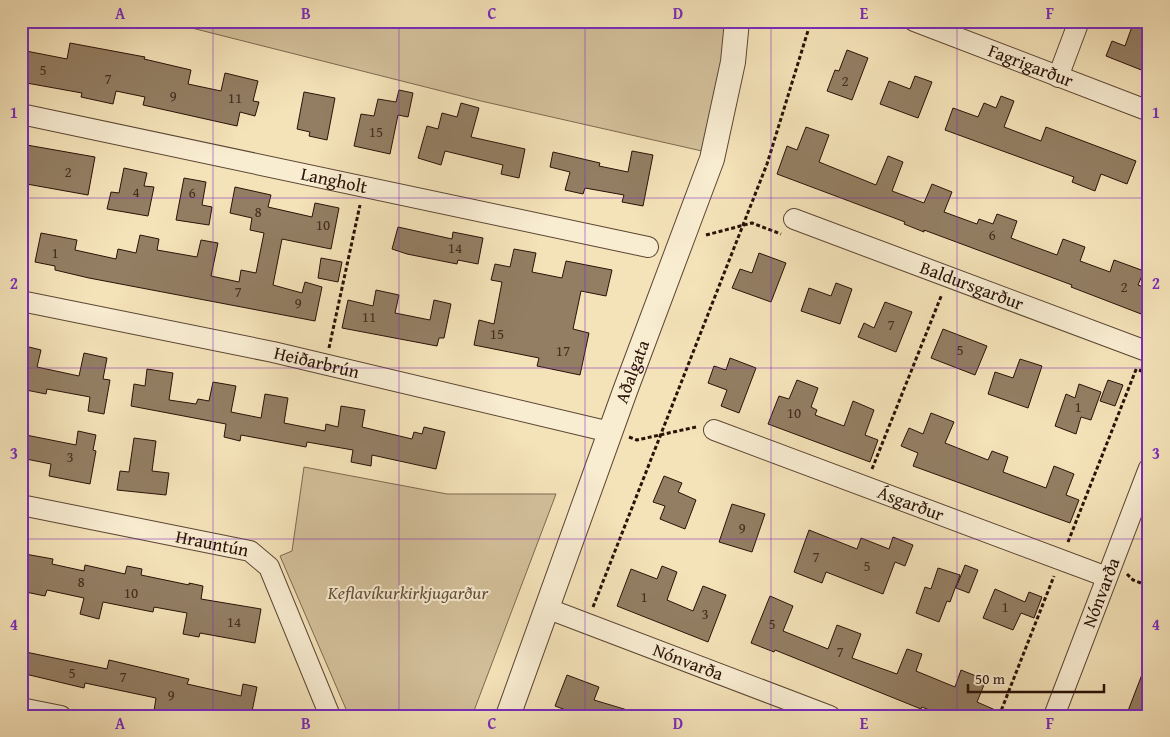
<svg xmlns="http://www.w3.org/2000/svg" width="1170" height="737" viewBox="0 0 1170 737" font-family="'Gentium Book Plus',serif">
<rect width="100%" height="100%" fill="#f4e2b8"/>
<filter id="stains"><feTurbulence type="fractalNoise" baseFrequency=".004" numOctaves="4"/><feColorMatrix values="0 0 0 0 .2 0 0 0 0 .09 0 0 0 0 .02 0 0 0 .5 -.17"/></filter>
<radialGradient id="worn" r=".72"><stop offset=".6" stop-color="#630" stop-opacity="0"/><stop offset="1" stop-color="#630" stop-opacity=".3"/></radialGradient>
<g fill="#d2bf9a" stroke="#7e6850">
<polygon points="164,21 729,21 724,86 702,151 481,101"/>
<polygon points="304,467 447,494 556,494 472,716 349,716 280,556 292,551"/>
</g>
<g fill="#937e63" stroke="#2a1207">
<polygon points="1134,21 1149,26 1149,73 1106,56 1112,41 1125,46"/>
<polygon points="70,43 145,57 144,59 191,70 188,84 221,91 225,73 258,81 253,101 259,102 255,116 240,112 237,126 143,105 145,97 116,91 113,104 81,97 82,93 21,82 21,50 67,59"/>
<polygon points="847,50 868,58 852,100 827,91 835,70 839,71"/>
<polygon points="915,76 932,82 918,118 880,104 889,81 910,89"/>
<polygon points="399,90 413,93 408,117 398,115 390,154 354,146 361,114 374,116 378,99 396,102"/>
<polygon points="304,92 335,98 327,140 309,136 310,132 297,129"/>
<polygon points="1001,96 1014,101 1004,127 1041,141 1046,127 1136,161 1127,184 1101,174 1095,191 1072,182 1074,177 945,130 953,108 978,117 984,103 996,108"/>
<polygon points="461,103 479,108 471,137 525,149 519,178 501,174 503,165 445,151 441,165 418,158 427,126 438,129 442,113 457,117"/>
<polygon points="806,127 829,135 819,162 876,185 888,156 903,162 892,191 924,203 932,184 952,192 944,212 977,224 979,219 993,224 997,214 1017,221 1011,238 1027,244 1057,255 1063,239 1085,247 1080,261 1110,272 1114,260 1144,271 1138,285 1149,289 1149,317 1071,287 1072,285 924,230 924,232 904,224 905,222 777,174 787,146 797,150"/>
<polygon points="21,144 95,157 88,195 21,183"/>
<polygon points="632,151 653,155 643,206 622,202 624,195 585,188 583,194 565,190 570,172 550,167 553,152 600,163 599,166 628,172"/>
<polygon points="124,168 147,173 144,186 154,187 148,216 107,209 111,192 119,193"/>
<polygon points="184,178 206,182 202,205 212,207 209,225 176,220"/>
<polygon points="235,187 271,195 268,207 312,217 315,203 339,208 331,249 282,239 273,285 302,293 305,282 322,287 315,321 89,278 55,270 55,266 35,262 41,233 77,240 75,250 116,259 118,249 136,253 140,235 159,239 157,250 197,257 201,240 218,243 211,276 239,282 241,270 256,273 264,233 250,230 252,218 230,213"/>
<polygon points="398,227 452,239 453,232 483,238 478,264 458,260 457,264 407,254 392,249"/>
<polygon points="514,249 536,253 532,272 562,278 566,261 612,270 606,296 581,291 573,329 589,333 580,375 537,366 539,358 474,345 479,320 494,324 502,282 491,280 495,264 510,267"/>
<polygon points="759,253 786,263 771,302 732,288 740,269 752,273"/>
<polygon points="321,258 342,262 338,282 318,278"/>
<polygon points="836,283 852,289 840,324 801,311 809,288 831,296"/>
<polygon points="376,290 399,295 395,313 430,320 434,300 451,304 444,338 439,338 437,346 342,328 348,300 373,306"/>
<polygon points="885,302 912,312 896,352 858,337 864,323 874,328"/>
<polygon points="943,329 987,346 975,375 931,358"/>
<polygon points="21,345 41,350 37,367 79,376 84,353 107,358 103,379 110,380 104,414 88,411 90,397 47,389 46,394 21,389"/>
<polygon points="730,358 756,368 739,413 721,406 727,390 708,383 714,366 726,370"/>
<polygon points="1020,359 1042,366 1028,408 988,394 995,372 1013,378"/>
<polygon points="147,369 173,373 169,400 196,404 198,399 209,401 213,382 236,386 231,412 261,418 265,394 288,398 284,423 325,431 326,424 338,427 341,406 365,410 362,427 412,439 414,432 422,434 424,427 445,432 436,469 372,455 371,466 351,462 353,450 307,442 306,447 241,435 240,441 224,437 226,424 131,406 134,384 145,386"/>
<polygon points="797,380 818,388 811,407 817,410 815,415 844,426 853,401 874,410 865,435 878,440 870,462 768,424 779,396 789,399"/>
<polygon points="1108,380 1123,385 1115,406 1100,401"/>
<polygon points="1079,384 1101,392 1091,420 1081,417 1076,434 1055,426 1066,394 1075,398"/>
<polygon points="931,413 954,422 945,443 988,460 992,451 1008,457 1003,472 1046,488 1054,466 1074,474 1066,495 1079,500 1070,523 913,466 918,453 901,446 909,428 923,434"/>
<polygon points="78,431 96,435 93,450 96,451 90,484 49,476 51,464 21,458 21,434 76,445"/>
<polygon points="134,438 156,441 152,471 169,473 166,495 117,490 120,471 129,472"/>
<polygon points="664,476 682,483 678,492 696,500 685,529 660,519 665,506 653,502"/>
<polygon points="732,504 765,514 752,552 719,542"/>
<polygon points="809,530 857,549 861,538 889,549 893,537 913,545 905,566 895,562 883,594 826,572 822,583 794,572"/>
<polygon points="25,554 53,559 52,564 84,571 85,565 125,574 127,566 142,569 141,575 189,585 189,583 203,586 201,599 261,609 255,643 200,633 199,637 183,634 187,613 154,607 153,612 103,602 99,619 80,614 84,598 47,590 45,596 21,591 21,571"/>
<polygon points="965,565 978,570 969,593 956,588"/>
<polygon points="662,566 677,572 667,600 693,611 703,586 726,595 708,642 617,606 631,569 657,579"/>
<polygon points="938,568 960,575 950,602 947,601 939,622 916,613 925,587 931,589"/>
<polygon points="995,589 1025,602 1029,592 1042,597 1034,618 1021,613 1013,630 983,618"/>
<polygon points="770,596 793,606 783,631 828,649 837,625 861,634 852,658 897,674 907,649 922,654 916,671 955,687 961,670 986,680 977,702 1009,716 944,716 922,707 921,709 775,650 774,652 751,643"/>
<polygon points="21,651 107,669 109,660 189,679 187,684 241,696 243,684 257,687 251,716 178,716 154,711 156,698 85,683 84,688 21,673"/>
<polygon points="1148,659 1149,716 1126,716"/>
<polygon points="567,675 599,687 594,700 634,712 633,716 582,716 555,706"/>
</g>
<g fill="none" stroke-linecap="round" stroke-linejoin="round">
<g stroke="#5c4633" stroke-width="22">
<g id="minor">
<path id="s1" d="M 914,21 L 1149,111"/>
<polyline points="1058,77 1079,21"/>
<path id="s2" d="M 21,114 L 648,247"/>
<path id="s3" d="M 794,219 L 1149,352"/>
<path id="s4" d="M 21,301 L 273,352 L 610,432"/>
<path id="s5" d="M 714,430 L 1107,577"/>
<path id="s6" d="M 21,505 L 250,551 L 269,567 L 330,716"/>
<path id="s7" d="M 546,608 L 830,716"/>
<polyline points="21,708 61,716"/>
<path id="s8" d="M 1054,716 L 1149,468"/>
</g>
</g>
<g stroke="#5c4633" stroke-width="26">
<g id="tertiary">
<path id="s9" d="M 508,716 L 625,391 L 712,159 L 733,62 L 737,21"/>
</g>
</g>
<g stroke="#2a1207" stroke-width="3" stroke-dasharray="4 2.5" stroke-linecap="butt">
<polyline points="706,235 752,223 781,234"/>
<polyline points="329,348 360,205"/>
<polyline points="1139,370 1149,374"/>
<polyline points="629,437 637,440 696,427"/>
<polyline points="872,469 942,294"/>
<polyline points="1068,542 1137,367"/>
<polyline points="1127,574 1133,580 1149,586"/>
<polyline points="593,607 767,164 811,21"/>
<polyline points="999,716 1054,576"/>
</g>
<use href="#minor" stroke="#f8ecd1" stroke-width="20"/>
<use href="#tertiary" stroke="#f8ecd1" stroke-width="24"/>
</g>
<path fill="none" stroke="#7b2cbf" stroke-width="1" stroke-opacity="0.55" d="M 213,21 L 213,716M 399,21 L 399,716M 585,21 L 585,716M 771,21 L 771,716M 957,21 L 957,716M 21,198 L 1149,198M 21,368 L 1149,368M 21,539 L 1149,539"/>
<g text-anchor="middle" stroke-width="4" stroke-linejoin="round" paint-order="stroke">
<g font-size="15" fill="#442d1e">
<text x="43" y="75">5</text>
<text x="108" y="84">7</text>
<text x="845" y="86">2</text>
<text x="173" y="101">9</text>
<text x="235" y="103">11</text>
<text x="376" y="137">15</text>
<text x="68" y="177">2</text>
<text x="136" y="197">4</text>
<text x="192" y="198">6</text>
<text x="258" y="217">8</text>
<text x="323" y="230">10</text>
<text x="992" y="240">6</text>
<text x="455" y="253">14</text>
<text x="55" y="258">1</text>
<text x="1124" y="292">2</text>
<text x="238" y="297">7</text>
<text x="298" y="308">9</text>
<text x="369" y="322">11</text>
<text x="891" y="330">7</text>
<text x="497" y="339">15</text>
<text x="960" y="355">5</text>
<text x="563" y="356">17</text>
<text x="1078" y="412">1</text>
<text x="794" y="418">10</text>
<text x="70" y="462">3</text>
<text x="742" y="533">9</text>
<text x="816" y="562">7</text>
<text x="867" y="571">5</text>
<text x="81" y="587">8</text>
<text x="131" y="598">10</text>
<text x="644" y="602">1</text>
<text x="1005" y="612">1</text>
<text x="705" y="619">3</text>
<text x="234" y="627">14</text>
<text x="772" y="629">5</text>
<text x="840" y="657">7</text>
<text x="72" y="678">5</text>
<text x="123" y="682">7</text>
<text x="171" y="700">9</text>
</g>
<g font-size="18" fill="#2a1207" stroke="#f8ecd1">
<text dy="6" stroke="none"><textPath href="#s1" startOffset="125">Fagrigarður</textPath></text>
<text dy="6" stroke="none"><textPath href="#s2" startOffset="320">Langholt</textPath></text>
<text dy="6" stroke="none"><textPath href="#s3" startOffset="190">Baldursgarður</textPath></text>
<text dy="6" stroke="none"><textPath href="#s4" startOffset="302">Heiðarbrún</textPath></text>
<text dy="6" stroke="none"><textPath href="#s9" startOffset="366">Aðalgata</textPath></text>
<text dy="6" stroke="none"><textPath href="#s5" startOffset="210">Ásgarður</textPath></text>
<text dy="6" stroke="none"><textPath href="#s6" startOffset="195">Hrauntún</textPath></text>
<text dy="6" stroke="none"><textPath href="#s8" startOffset="132">Nónvarða</textPath></text>
<text dy="6" stroke="none"><textPath href="#s7" startOffset="152">Nónvarða</textPath></text>
</g>
<g font-size="18" font-style="italic" fill="#654f3a" stroke="#f8ecd1">
<text x="408" y="599">Keflavíkurkirkjugarður</text>
</g>
</g>
<rect width="1170" height="737" fill="none" stroke="#f4e2b8" stroke-width="55"/>
<path d="M968 684v8h136v-8" fill="none" stroke="#2a1207" stroke-width="2.5"/>
<text x="975" y="684" font-size="15" fill="#2a1207" stroke="#f8ecd1" stroke-width="4" paint-order="stroke">50 m</text>
<rect x="28" y="28" width="1114" height="682" fill="none" stroke="#7b2cbf" stroke-width="2"/>
<g font-size="16" text-anchor="middle" font-weight="bold" fill="#7b2cbf">
<text x="120" y="19">A</text>
<text x="306" y="19">B</text>
<text x="492" y="19">C</text>
<text x="678" y="19">D</text>
<text x="864" y="19">E</text>
<text x="1050" y="19">F</text>
<text x="14" y="118">1</text>
<text x="1156" y="118">1</text>
<text x="14" y="289">2</text>
<text x="1156" y="289">2</text>
<text x="14" y="459">3</text>
<text x="1156" y="459">3</text>
<text x="14" y="630">4</text>
<text x="1156" y="630">4</text>
<text x="120" y="729">A</text>
<text x="306" y="729">B</text>
<text x="492" y="729">C</text>
<text x="678" y="729">D</text>
<text x="864" y="729">E</text>
<text x="1050" y="729">F</text>
</g>
<rect width="100%" height="100%" filter="url(#stains)"/>
<rect width="100%" height="100%" fill="url(#worn)"/>
</svg>
